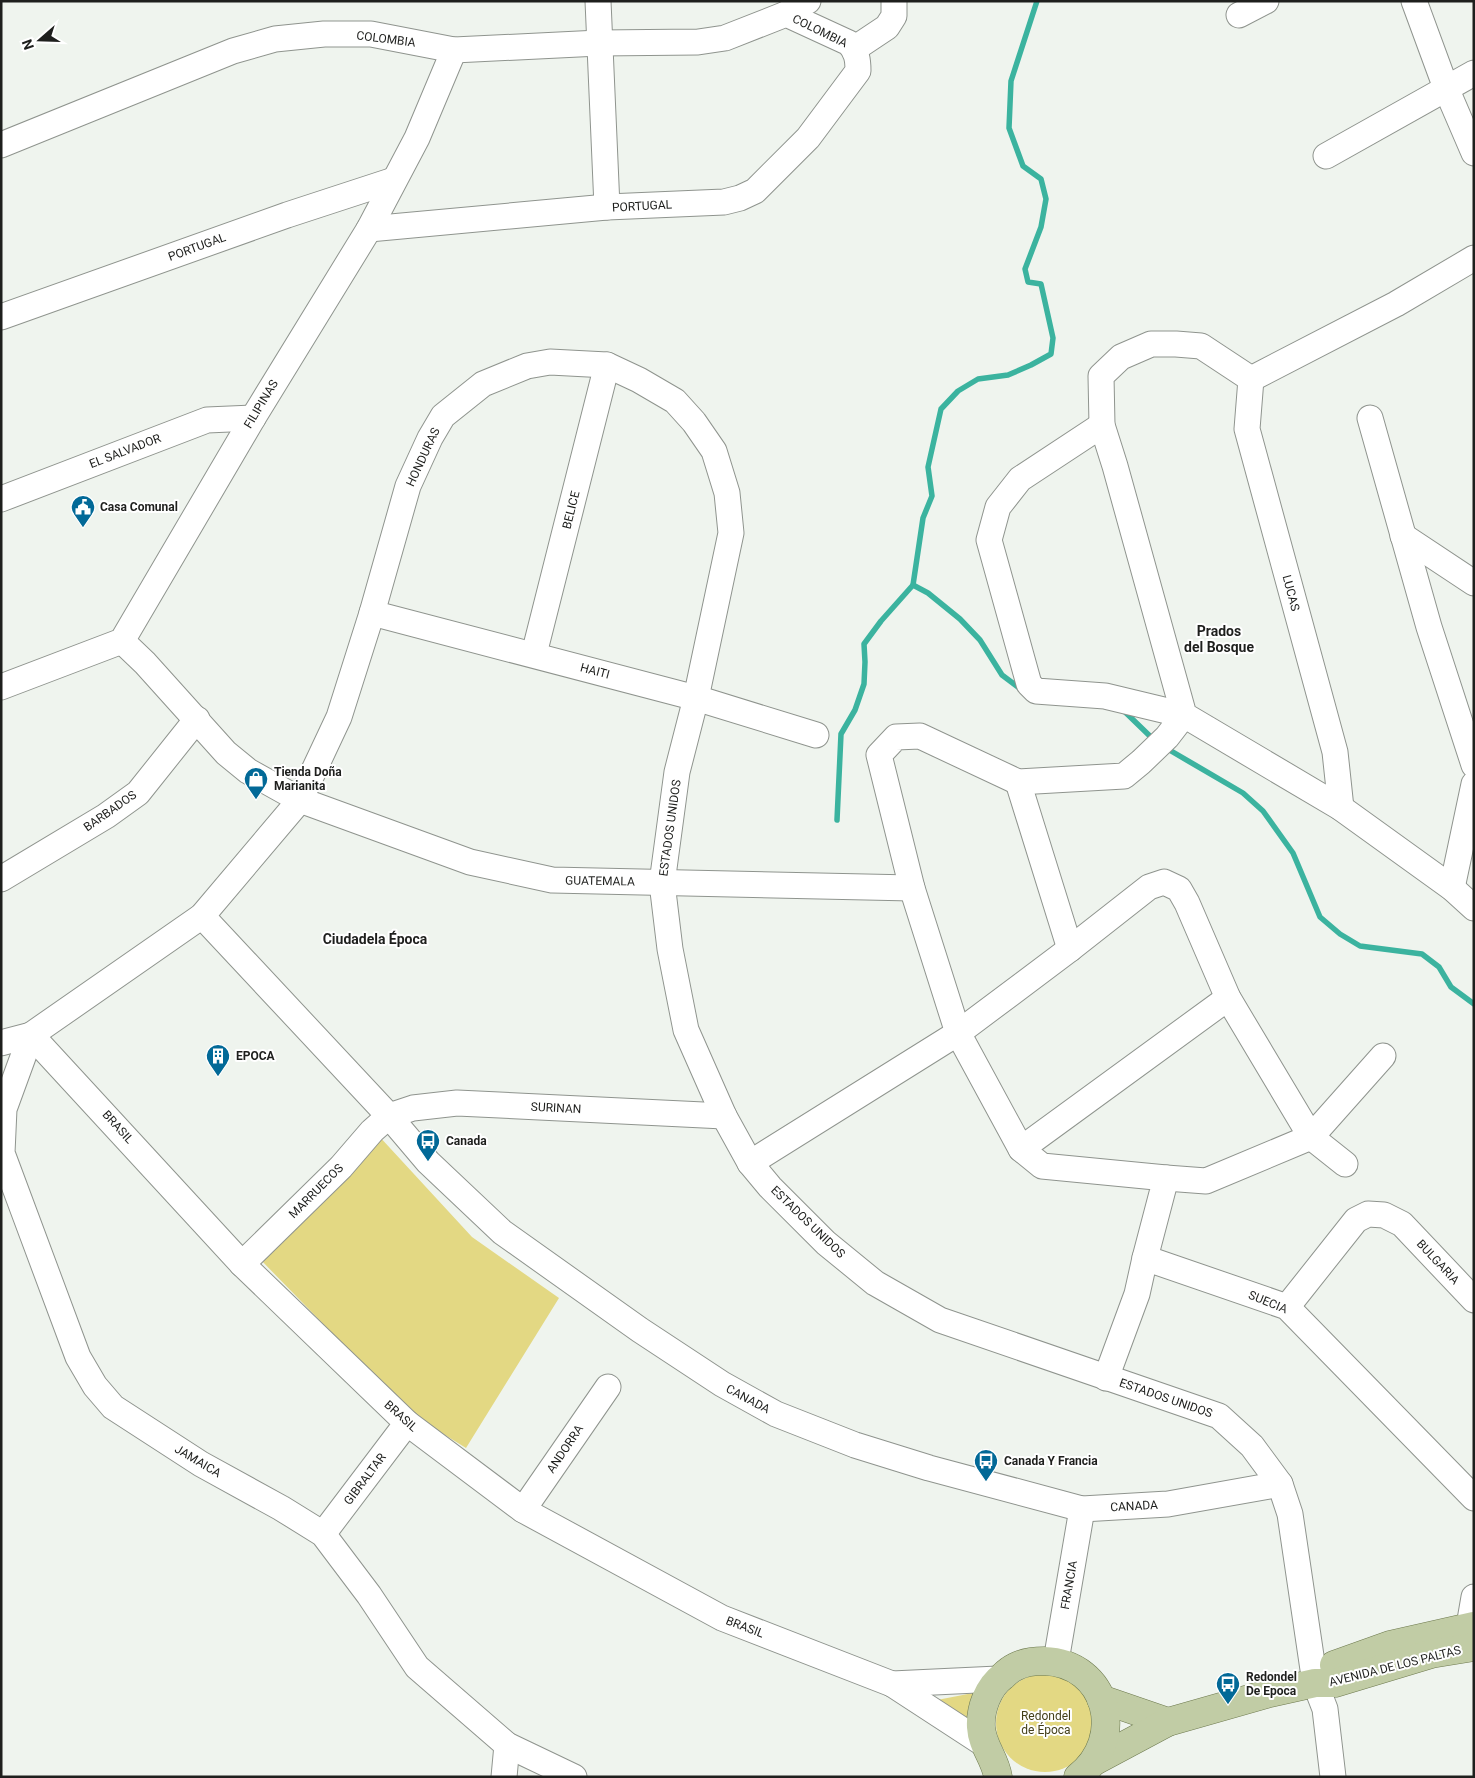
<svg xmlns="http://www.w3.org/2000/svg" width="1475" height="1778" viewBox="0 0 1475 1778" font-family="Roboto,sans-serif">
<rect width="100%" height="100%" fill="#eff4ee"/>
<g fill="#e3d883">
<polygon points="378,1135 472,1237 559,1298 466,1448 411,1414 258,1257"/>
<circle cx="1045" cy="1723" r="49"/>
<polygon points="978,1692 972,1730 932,1701"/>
</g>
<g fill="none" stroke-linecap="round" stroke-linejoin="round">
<g stroke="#3bb39f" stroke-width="5.5">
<polyline points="1022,690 1002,675 980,640 960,619 928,593 913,585 923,518 932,496 928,467 941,409 958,391 978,379 1008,375 1031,365 1051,354 1053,338 1041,284 1028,282 1025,269 1041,227 1046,199 1041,179 1023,166 1009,128 1011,81 1037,1"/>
<polyline points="1123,710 1154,740"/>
<polyline points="1166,748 1243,793 1263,811 1293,853 1320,917 1340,934 1360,946 1422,954 1439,967 1451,987 1474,1004"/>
<polyline points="837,820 841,734 855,710 864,684 865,662 864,644 881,621 913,585"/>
</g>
<g stroke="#8f948e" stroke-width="27">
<g id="minor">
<polyline points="598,1 607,207"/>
<polyline points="1414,1 1446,88 1474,153"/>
<polyline points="786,14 808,1"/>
<polyline points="1239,15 1266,1"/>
<polyline points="854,49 887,27 894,16 894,1"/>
<path d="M 1,145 L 233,51 L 275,39 L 324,34 L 371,34 L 454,50 L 599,43 L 698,42 L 725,38 L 786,14 L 849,43 C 857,52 858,60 858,71 L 808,138 L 755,191 L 740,198 L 724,202 L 607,207 L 369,229"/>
<polyline points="1326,156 1474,73"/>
<polyline points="1474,258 1396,304 1251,379 1201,346 1176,344 1151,344 1121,357 1101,376 1102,425 1115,466 1184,715 1341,808 1452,888 1474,908"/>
<polyline points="1,317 287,215 394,180"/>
<polyline points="1251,379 1247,429 1335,752 1341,808"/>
<polyline points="1370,418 1429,627 1474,765"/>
<polyline points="1102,425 1020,479 998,507 989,540 1029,684 1036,691 1105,696 1184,715 1167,737 1141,762 1124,776 1018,782 920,736 896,737 879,755 912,888 958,1033 1021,1149 1042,1166 1166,1178 1145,1258"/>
<polyline points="1,499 207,420 253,418"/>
<polyline points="1403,536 1474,583"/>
<polyline points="372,613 696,698 816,735"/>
<polyline points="122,641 145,663 226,753 248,771 300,800 470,862 552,880 912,888"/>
<polyline points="534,654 607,365"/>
<polyline points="1,687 122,641 253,418 369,229 417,138 454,50"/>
<polyline points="1018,782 1070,949"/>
<polyline points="1,879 106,816 138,793 197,719"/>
<polyline points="1452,888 1474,784"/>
<polyline points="202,916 389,1116 428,1162 502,1232 640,1330 722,1384 776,1414 855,1445 929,1468 1082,1509 1168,1504 1280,1484"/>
<polyline points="31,1035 242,1264 407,1423 523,1510 722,1618 892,1684 984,1744"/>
<polyline points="31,1035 4,1109 2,1153 78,1357 95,1386 113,1407 201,1464 281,1508 323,1534 369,1595 417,1667 507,1745 574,1777"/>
<polyline points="1,1043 31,1035 202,916 300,800 339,717 372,613 408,486 430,438 443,416 483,384 527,366 550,362 607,365 639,380 675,401 694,422 714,451 727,493 731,533 696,698 677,772 662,883 670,949 686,1030 724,1116 750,1163 770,1187 826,1243 875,1283 940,1320 1219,1416 1252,1446 1280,1484 1290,1514 1315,1683 1325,1709 1333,1777"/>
<polyline points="1021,1149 1228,998"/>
<polyline points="750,1163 958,1033 1070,949 1149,887 1164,882 1179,889 1187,903 1228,998 1311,1137 1345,1164"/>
<polyline points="1166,1178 1206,1181 1311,1137 1383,1056"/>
<polyline points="242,1264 341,1167 372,1131 389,1116 413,1108 457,1103 724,1116"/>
<polyline points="1287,1307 1356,1220 1368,1214 1384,1215 1402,1224 1474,1300"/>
<polyline points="1106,1378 1137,1294 1145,1258 1287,1307 1474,1498"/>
<polyline points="523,1510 608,1387"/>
<polyline points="323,1534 407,1423"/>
<polyline points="1469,1626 1474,1597"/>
<polyline points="1056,1661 1082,1509"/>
<polyline points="892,1684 998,1679"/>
<polyline points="504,1777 507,1745"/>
</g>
</g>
<g stroke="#6d794e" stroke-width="29">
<g id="major">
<polyline points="1334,1665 1390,1645 1474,1626"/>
<polyline points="1101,1699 1168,1722"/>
<polyline points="1095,1761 1168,1722 1270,1693 1315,1683 1335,1683 1431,1654 1474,1647"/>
<path d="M 998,1777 C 995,1758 982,1746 981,1727 C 980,1709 988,1687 1003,1676 C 1006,1673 1011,1669 1015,1667 C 1024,1662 1035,1661 1044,1661 C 1108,1663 1127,1739 1078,1777"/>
</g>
</g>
<use href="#minor" stroke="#fff" stroke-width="25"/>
<use href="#major" stroke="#c1cca5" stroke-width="28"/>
</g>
<defs>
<g id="civic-pin" transform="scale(1.25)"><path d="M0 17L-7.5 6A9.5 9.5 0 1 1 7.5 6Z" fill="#026997" stroke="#fff"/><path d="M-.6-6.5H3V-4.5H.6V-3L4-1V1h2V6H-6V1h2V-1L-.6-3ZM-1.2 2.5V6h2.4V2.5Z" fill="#fff"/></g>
<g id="shop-pin" transform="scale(1.25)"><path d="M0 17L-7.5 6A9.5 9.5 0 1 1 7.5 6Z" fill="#026997" stroke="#fff"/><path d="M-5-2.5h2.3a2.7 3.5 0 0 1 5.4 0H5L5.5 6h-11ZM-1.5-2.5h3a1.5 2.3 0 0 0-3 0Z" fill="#fff"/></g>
<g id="building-pin" transform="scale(1.25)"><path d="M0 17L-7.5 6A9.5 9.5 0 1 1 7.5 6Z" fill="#026997" stroke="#fff"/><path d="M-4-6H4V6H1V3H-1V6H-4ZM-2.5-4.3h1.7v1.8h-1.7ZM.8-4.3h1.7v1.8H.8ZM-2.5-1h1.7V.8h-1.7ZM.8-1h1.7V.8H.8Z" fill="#fff"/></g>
<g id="bus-pin" transform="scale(1.25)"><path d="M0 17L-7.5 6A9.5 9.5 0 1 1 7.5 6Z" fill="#026997" stroke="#fff"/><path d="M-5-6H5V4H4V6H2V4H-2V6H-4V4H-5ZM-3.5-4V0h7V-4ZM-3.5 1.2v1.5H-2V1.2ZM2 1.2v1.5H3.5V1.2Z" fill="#fff"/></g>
</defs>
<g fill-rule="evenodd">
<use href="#civic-pin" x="83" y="507"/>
<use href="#shop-pin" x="256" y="779"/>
<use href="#building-pin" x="218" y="1056"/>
<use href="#bus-pin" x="428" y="1141"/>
<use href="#bus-pin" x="986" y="1461"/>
<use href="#bus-pin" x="1228" y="1684"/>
</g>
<g text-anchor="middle" stroke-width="4" stroke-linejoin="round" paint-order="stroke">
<g font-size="12" fill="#1e1f1d" stroke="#fff">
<text transform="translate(820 31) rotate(26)" y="4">COLOMBIA</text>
<text transform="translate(386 39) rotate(7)" y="4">COLOMBIA</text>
<text transform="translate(642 206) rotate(-3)" y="4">PORTUGAL</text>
<text transform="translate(197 247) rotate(-20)" y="4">PORTUGAL</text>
<text transform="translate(261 404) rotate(-59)" y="4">FILIPINAS</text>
<text transform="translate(125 451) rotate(-21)" y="4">EL SALVADOR</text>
<text transform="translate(423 457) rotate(-65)" y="4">HONDURAS</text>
<text transform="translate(571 510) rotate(-76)" y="4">BELICE</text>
<text transform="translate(1291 593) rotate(75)" y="4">LUCAS</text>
<text transform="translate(595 671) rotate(15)" y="4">HAITI</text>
<text transform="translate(110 811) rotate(-35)" y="4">BARBADOS</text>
<text transform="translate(670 828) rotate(-82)" y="4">ESTADOS UNIDOS</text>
<text transform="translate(600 881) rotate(1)" y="4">GUATEMALA</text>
<text transform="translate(556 1108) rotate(3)" y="4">SURINAN</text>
<text transform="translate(118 1127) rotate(48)" y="4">BRASIL</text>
<text transform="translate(316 1191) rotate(-45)" y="4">MARRUECOS</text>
<text transform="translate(808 1222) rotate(44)" y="4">ESTADOS UNIDOS</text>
<text transform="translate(1438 1262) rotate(47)" y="4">BULGARIA</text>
<text transform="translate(1268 1302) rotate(22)" y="4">SUECIA</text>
<text transform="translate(1166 1398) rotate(19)" y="4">ESTADOS UNIDOS</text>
<text transform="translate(748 1399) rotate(28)" y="4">CANADA</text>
<text transform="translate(401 1416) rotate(42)" y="4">BRASIL</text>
<text transform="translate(565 1449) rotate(-56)" y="4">ANDORRA</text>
<text transform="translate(198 1461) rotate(31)" y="4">JAMAICA</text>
<text transform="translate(365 1479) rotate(-53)" y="4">GIBRALTAR</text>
<text transform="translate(1134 1506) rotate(-3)" y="4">CANADA</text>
<text transform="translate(1069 1585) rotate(-80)" y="4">FRANCIA</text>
<text transform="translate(745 1627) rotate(21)" y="4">BRASIL</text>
<text transform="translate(1395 1666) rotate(-14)" y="4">AVENIDA DE LOS PALTAS</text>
</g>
<g font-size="12" font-weight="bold" fill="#1e1f1d" stroke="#fff" text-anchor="start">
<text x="100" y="511">Casa Comunal</text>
<text x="274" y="776">Tienda Doña<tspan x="274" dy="14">Marianita</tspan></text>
<text x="236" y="1060">EPOCA</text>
<text x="446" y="1145">Canada</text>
<text x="1004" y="1465">Canada Y Francia</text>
<text x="1246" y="1681">Redondel<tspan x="1246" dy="14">De Epoca</tspan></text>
</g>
<g font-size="12" fill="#433f19" stroke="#fff">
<text x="1046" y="1720">Redondel<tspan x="1046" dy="14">de Época</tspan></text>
</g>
<g font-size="14" font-weight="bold" fill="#1e1f1d" stroke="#fff">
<text x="1219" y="636">Prados<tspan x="1219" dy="16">del Bosque</tspan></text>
<text x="375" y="944">Ciudadela Época</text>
</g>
</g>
<rect width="1475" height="1778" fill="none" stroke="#1e1f1d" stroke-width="5"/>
<g transform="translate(40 40) rotate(250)" stroke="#ffffff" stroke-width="4" paint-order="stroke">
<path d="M0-4L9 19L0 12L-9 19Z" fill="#1e1f1d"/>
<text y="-8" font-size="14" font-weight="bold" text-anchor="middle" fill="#1e1f1d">N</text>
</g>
</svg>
